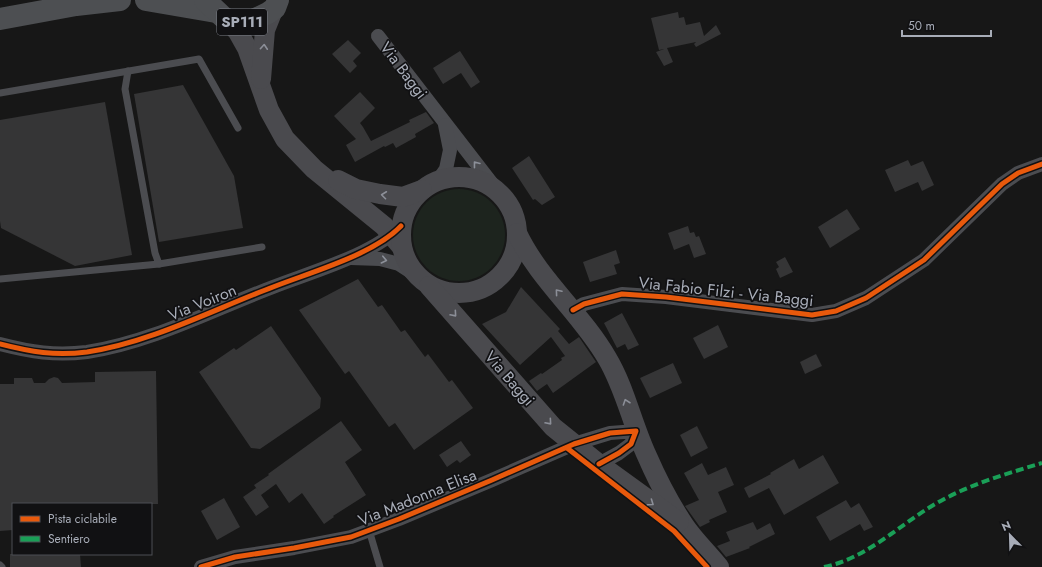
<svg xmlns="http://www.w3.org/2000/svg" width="1042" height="567" viewBox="0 0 1042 567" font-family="Jost,sans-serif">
<rect width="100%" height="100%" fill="#171717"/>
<circle fill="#1d241e" cx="459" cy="235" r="46"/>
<g fill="#353536">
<polygon points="678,12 679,18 684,17 686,25 700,22 704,36 716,25 721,34 696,47 694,44 696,42 667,48 673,62 664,66 656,52 664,49 659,50 651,18"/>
<polygon points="348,40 361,53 353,61 357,66 350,73 332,54"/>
<polygon points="460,51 480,82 471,88 461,73 443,84 433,68"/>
<polygon points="183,85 234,176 243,228 159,242 134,94"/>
<polygon points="360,92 375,108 360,123 363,127 371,141 410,122 409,120 426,112 434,123 415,134 416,137 396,148 393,143 385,147 384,146 355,162 346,145 356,139 334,116"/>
<polygon points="105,102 132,255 75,266 1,228 0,221 0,120"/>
<polygon points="529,156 555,197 542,205 535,199 533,200 512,168"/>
<polygon points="908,160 911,166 923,161 934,185 922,191 918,182 895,192 885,170"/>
<polygon points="847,209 860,229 830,248 818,227"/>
<polygon points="688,226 690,233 694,232 696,237 699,236 706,254 694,258 689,244 674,250 668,233"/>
<polygon points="616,250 620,263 614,265 617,274 590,282 583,262"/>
<polygon points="785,257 793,272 780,278 776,269 779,267 776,262"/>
<polygon points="358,279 378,307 382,305 401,332 405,330 425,357 428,354 449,382 452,380 473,408 414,450 395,423 389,427 349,371 345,374 299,310"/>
<polygon points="521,287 560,329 558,331 569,344 579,337 596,362 553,393 547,384 537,391 529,381 541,373 542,374 562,360 561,358 565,356 551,337 520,365 482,324 506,312"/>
<polygon points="622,313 639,345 628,350 625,344 617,348 604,323"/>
<polygon points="718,325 728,347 704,359 693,338"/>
<polygon points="271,326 321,398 320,408 260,449 251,448 199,372 234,348 236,350"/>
<polygon points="816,354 822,366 805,374 800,362"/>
<polygon points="673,363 682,383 650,398 640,378"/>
<polygon points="156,371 158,504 13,504 13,530 0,531 0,384 14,384 14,378 32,378 34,383 45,383 49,379 54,377 58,378 62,383 95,382 95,372"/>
<polygon points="341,421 362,450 345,462 366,495 333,516 334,517 324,524 302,493 289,503 276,484 261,495 269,507 256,516 243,497 256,488 259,492 254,485 269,475 268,474"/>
<polygon points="697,426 708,448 691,457 680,435"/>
<polygon points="461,441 471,455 460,463 457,460 447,467 439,455"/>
<polygon points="823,455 839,483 784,515 769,488 749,498 744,488 771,474 770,473 794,459 799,469"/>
<polygon points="702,463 708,475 726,467 734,485 718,492 727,512 709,520 710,522 700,527 685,506 699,500 684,473"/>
<polygon points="224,498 240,527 217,540 201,511"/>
<polygon points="846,500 851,508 859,503 873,527 864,531 860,524 830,541 816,517"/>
<polygon points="753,522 757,530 770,523 775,534 749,547 750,548 726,557 717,546 730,541 726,532"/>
<polygon points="10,554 80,554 81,567 10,567"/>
</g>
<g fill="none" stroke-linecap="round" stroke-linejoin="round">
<g stroke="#4b4c50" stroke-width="7">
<polyline points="128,71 125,89 155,253 159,264 262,247"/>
<polyline points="0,93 199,59 238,128"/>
<polyline points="0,279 159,264"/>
<polyline points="369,530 380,567"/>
<polyline points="0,565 2,567"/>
</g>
<g stroke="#4b4c50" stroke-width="14">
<polyline points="378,36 500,194"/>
<polyline points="437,182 446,169 450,150 445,125"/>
<polyline points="351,258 380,259 399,264 416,275"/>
<polyline points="573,310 584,304 622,294 666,297 812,315 836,311 866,298 924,260 1002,184 1018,173 1042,164"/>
<path d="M 0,344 C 31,352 55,356 87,352 C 152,342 212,310 273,287 C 311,272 373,255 401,226"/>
<polyline points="201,567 235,557 294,548 351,537 399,519 492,480 574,444 610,433 636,431 631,444 619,453 599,464"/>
</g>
<g stroke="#4a4a4e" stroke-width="20">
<polyline points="228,20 238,32 247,48 269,110 285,139 314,169 384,226 401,246"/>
<polyline points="261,79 265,30 273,10"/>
<circle cx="459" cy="235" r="58"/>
<polyline points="338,180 356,189 380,194 403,197 422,190"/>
<path d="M 517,233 C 539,280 581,313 607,358 C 625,388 632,424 647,456 C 657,479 670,504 684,525 C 694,540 708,553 719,567"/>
<polyline points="429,286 553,427 599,464 679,522"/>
</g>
<g stroke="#4d4f52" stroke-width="22">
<polyline points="146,0 216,12"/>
<polyline points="205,0 223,17 228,20 240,22 251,21 268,13 275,8 278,0"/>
<polyline points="0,19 76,5 120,0"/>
</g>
<path stroke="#1a9f57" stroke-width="4" stroke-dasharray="8 4" stroke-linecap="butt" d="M 824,567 C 868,558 900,524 937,503 C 970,484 1006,474 1042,463"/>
<g stroke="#111113" stroke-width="8">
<g id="cycleway">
<polyline points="573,310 584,304 622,294 666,297 812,315 836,311 866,298 924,260 1002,184 1018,173 1042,164"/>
<path d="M 0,344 C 31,352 55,356 87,352 C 152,342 212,310 273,287 C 311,272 373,255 401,226"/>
<polyline points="567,448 674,531 707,567"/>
<polyline points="201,567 235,557 294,548 351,537 399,519 492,480 574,444 610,433 636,431 631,444 619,453 599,464"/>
</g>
</g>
<use href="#cycleway" stroke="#e8590c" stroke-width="5"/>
</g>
<defs><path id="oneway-chevron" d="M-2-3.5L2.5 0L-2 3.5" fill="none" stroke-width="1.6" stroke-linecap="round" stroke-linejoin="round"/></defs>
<g stroke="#8c8f98">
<use href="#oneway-chevron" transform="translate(264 47) rotate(-86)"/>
<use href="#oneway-chevron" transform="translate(384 195) rotate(-173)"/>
<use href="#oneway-chevron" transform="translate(558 292) rotate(-130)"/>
<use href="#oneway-chevron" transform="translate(454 314) rotate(49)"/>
<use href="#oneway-chevron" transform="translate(626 402) rotate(-109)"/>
<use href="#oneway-chevron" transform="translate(549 422) rotate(49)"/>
<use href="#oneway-chevron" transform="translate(651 503) rotate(35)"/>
</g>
<g stroke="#8c9099">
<use href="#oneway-chevron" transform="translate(476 164) rotate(-128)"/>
<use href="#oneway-chevron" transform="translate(384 260) rotate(13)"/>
</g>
<g text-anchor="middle" stroke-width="3.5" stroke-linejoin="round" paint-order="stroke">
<rect fill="#111113" stroke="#7b7e86" stroke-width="1" x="217" y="9" width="50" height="26" rx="3"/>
<g font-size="15" font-weight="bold" fill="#a8adb8">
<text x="242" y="27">SP111</text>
</g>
<g font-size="16" fill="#a8adb8" stroke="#111113">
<text transform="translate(404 70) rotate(53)" y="6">Via Baggi</text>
<text transform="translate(726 291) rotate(6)" y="6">Via Fabio Filzi - Via Baggi</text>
<text transform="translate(202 302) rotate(-22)" y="6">Via Voiron</text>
<text transform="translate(510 378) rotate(49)" y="6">Via Baggi</text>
<text transform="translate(417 497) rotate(-22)" y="6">Via Madonna Elisa</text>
</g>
</g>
<rect x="12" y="503" width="140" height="52" fill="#111113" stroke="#4d4f55"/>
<rect x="20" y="516" width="20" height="6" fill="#e8590c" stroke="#4d4f55"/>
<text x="48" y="523" font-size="12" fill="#a8adb8">Pista ciclabile</text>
<rect x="20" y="536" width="20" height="6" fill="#1a9f57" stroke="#4d4f55"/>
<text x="48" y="543" font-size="12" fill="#a8adb8">Sentiero</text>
<g transform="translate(1010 535) rotate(337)" stroke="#111113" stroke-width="3" paint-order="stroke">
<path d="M0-3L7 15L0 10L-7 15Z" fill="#a8adb8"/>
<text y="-6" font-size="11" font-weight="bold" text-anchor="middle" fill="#a8adb8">N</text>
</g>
<path d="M902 30v6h89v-6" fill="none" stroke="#a8adb8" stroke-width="2"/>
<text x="908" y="30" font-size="12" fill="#a8adb8" stroke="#111113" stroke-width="3" paint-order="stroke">50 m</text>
</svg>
